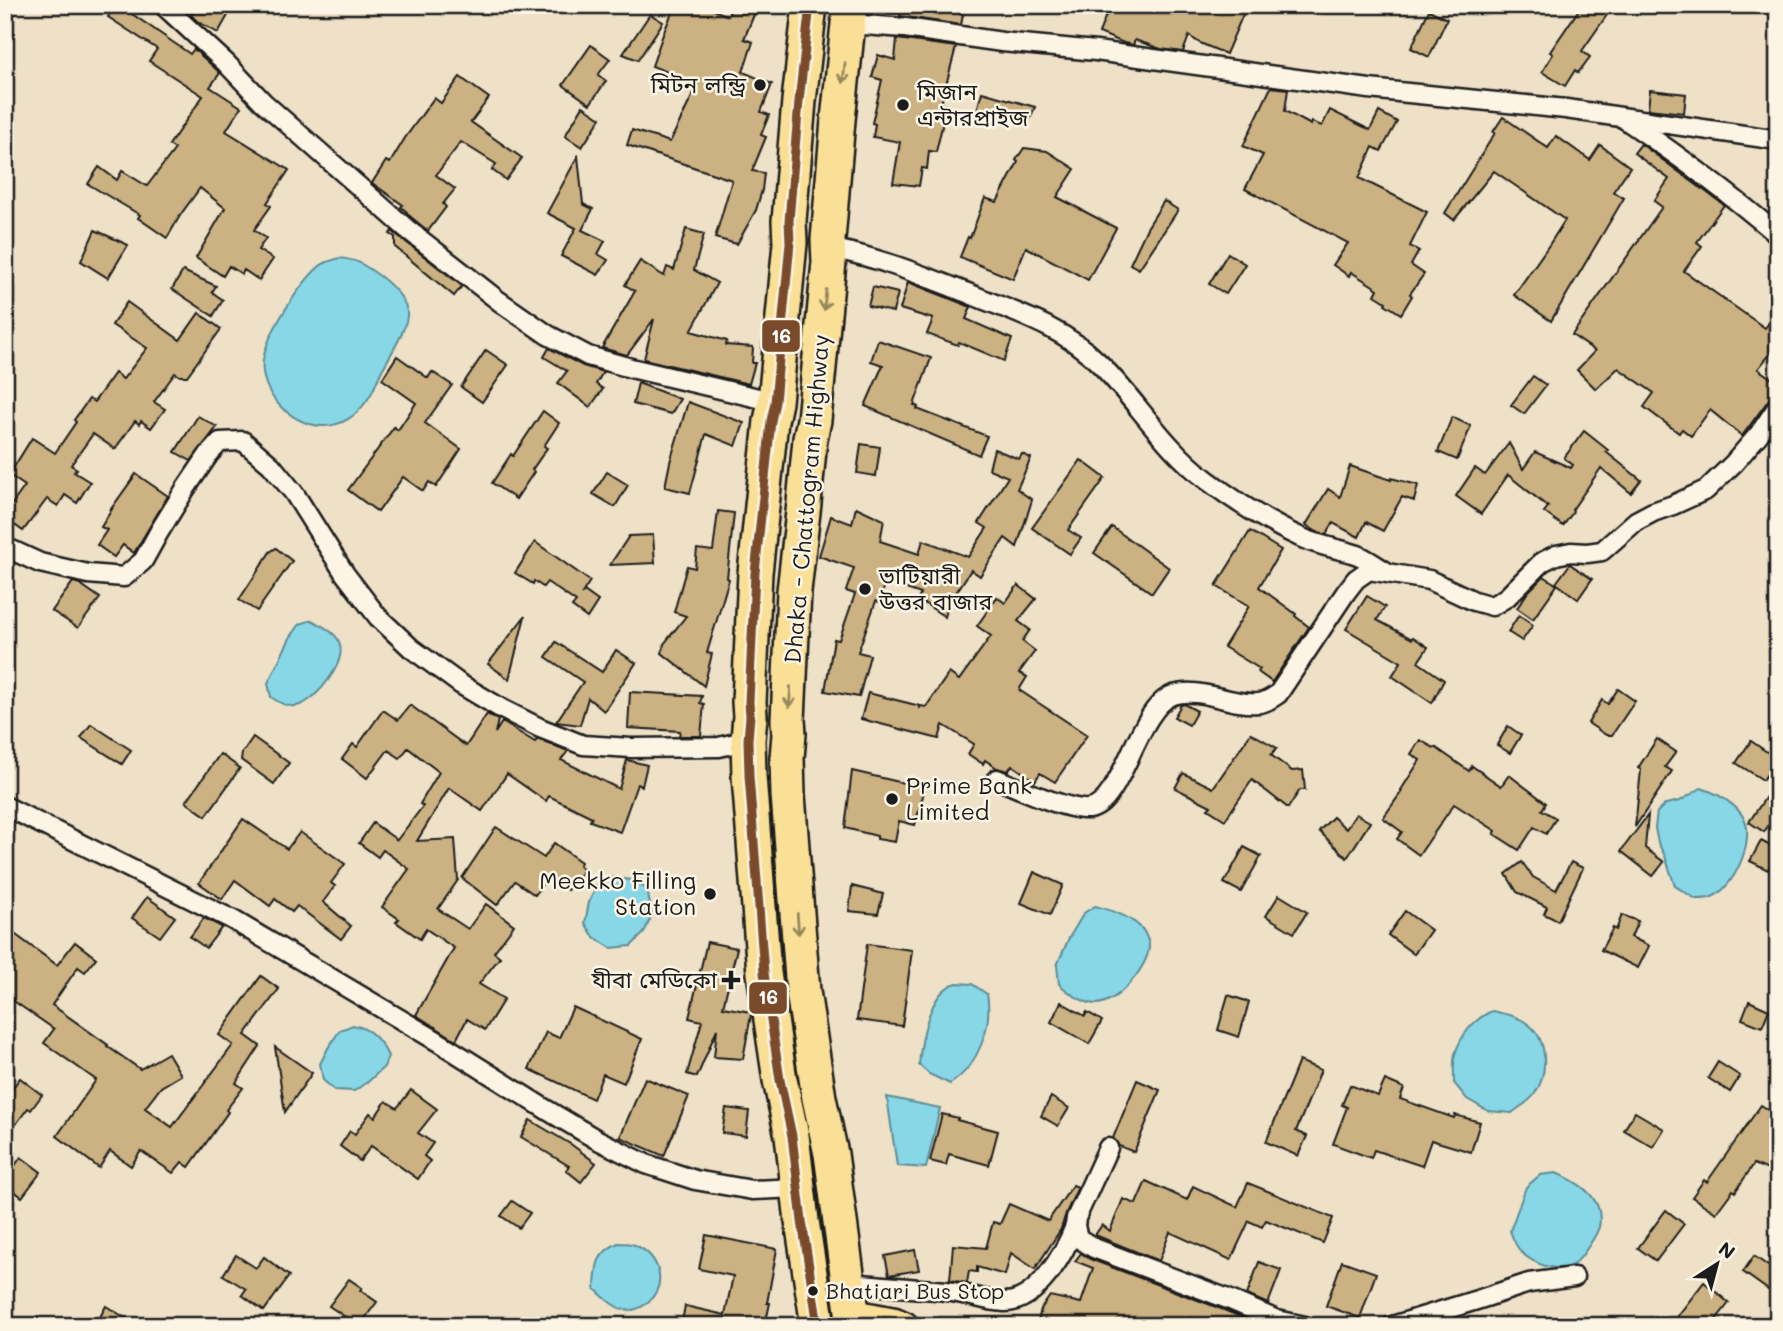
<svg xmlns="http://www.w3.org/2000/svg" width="1783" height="1331" viewBox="0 0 1783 1331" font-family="Mali,'Noto Sans Bengali',sans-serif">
<rect width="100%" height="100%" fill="#eee1c7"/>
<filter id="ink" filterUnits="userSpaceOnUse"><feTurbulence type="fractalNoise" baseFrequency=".0143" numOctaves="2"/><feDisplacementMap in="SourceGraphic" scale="14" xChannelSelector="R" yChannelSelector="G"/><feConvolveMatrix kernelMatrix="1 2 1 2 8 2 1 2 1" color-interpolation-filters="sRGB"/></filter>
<g filter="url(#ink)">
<g fill="#88d7e6" stroke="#5d8c95" stroke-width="2">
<path d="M 340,258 C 346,259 354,260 360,263 C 377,273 403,290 407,311 C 409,326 392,352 385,365 C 379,374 376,385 371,394 C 350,431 314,436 282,408 C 268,395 259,374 264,355 C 270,330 300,283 320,266 C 325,262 333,260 340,258 Z"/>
<path d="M 312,620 C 322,626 338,633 340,645 C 345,664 317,699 300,705 C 289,709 279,703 271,697 L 268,683 L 290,638 L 300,624 Z"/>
<path d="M 1701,788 C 1717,793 1737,804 1745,820 C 1754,842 1734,888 1712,897 C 1708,899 1700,899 1696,899 L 1675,886 L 1665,856 L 1658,843 L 1655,828 L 1657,812 L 1666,804 L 1680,801 Z"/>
<polygon points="612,877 630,880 647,889 652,915 644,933 631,946 611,948 594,937 585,923 589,902 597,885"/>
<path d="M 1095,906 C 1111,910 1132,917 1143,930 C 1145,933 1149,942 1149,945 C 1150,965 1118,1003 1097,1004 C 1084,1004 1068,992 1059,984 L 1057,965 L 1069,938 L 1084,913 Z"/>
<path d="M 957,983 L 972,984 L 987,994 C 993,1026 978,1066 950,1084 L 929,1074 L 919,1065 C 921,1040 929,990 957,983 Z"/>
<path d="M 1492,1011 C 1505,1014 1518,1016 1528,1024 C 1549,1040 1548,1075 1534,1095 C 1529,1102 1519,1107 1512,1113 L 1488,1111 L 1467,1099 L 1454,1083 C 1454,1074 1453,1062 1455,1054 C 1461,1035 1474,1019 1492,1011 Z"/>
<path d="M 353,1025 C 372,1029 380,1040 388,1056 L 384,1067 L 369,1081 L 354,1091 L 334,1090 L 323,1080 L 320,1064 L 328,1048 L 340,1030 Z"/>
<polygon points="887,1097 940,1108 926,1168 897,1166"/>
<path d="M 1556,1173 C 1579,1182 1605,1198 1599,1227 C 1597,1234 1592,1241 1588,1247 C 1584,1253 1577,1264 1570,1266 C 1555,1272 1535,1264 1523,1254 C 1517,1249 1513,1239 1510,1231 L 1526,1187 L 1540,1175 Z"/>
<path d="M 618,1243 C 624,1243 630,1243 635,1245 C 659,1256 669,1284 647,1303 C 642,1307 634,1311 627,1310 C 615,1309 604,1297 595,1289 C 596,1265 596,1254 618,1243 Z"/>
</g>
<g fill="#ccb282" stroke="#1c1c1c" stroke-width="2">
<polygon points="116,5 119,5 190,54 194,49 218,71 220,73 210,87 241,107 226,131 289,170 267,203 271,206 254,230 266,238 258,250 273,259 259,280 244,270 242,274 229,266 223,276 196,258 225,208 200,188 181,214 167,238 138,218 140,215 88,184 99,167 117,180 122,171 147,186 175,149 169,145 203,96 149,61 157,49 108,17"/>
<polygon points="197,5 234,5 218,33 197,21 191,15"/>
<polygon points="675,5 702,5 728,16 732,5 758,5 744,39 753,42 743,72 772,84 761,112 769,115 761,135 766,137 752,171 764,173 762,190 756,210 737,244 715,238 732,180 627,145 632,130 670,142 698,84 652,66 662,37"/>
<polygon points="901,5 936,5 963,15 961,25 900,16"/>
<polygon points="1110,5 1247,5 1226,54 1200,43 1189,36 1183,52 1161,49 1135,40 1133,45 1124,43 1099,33"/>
<polygon points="1582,5 1599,5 1609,12 1582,51 1590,57 1578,73 1575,70 1565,86 1542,72 1553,54 1550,52"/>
<polygon points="1429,10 1447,19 1429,57 1411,48"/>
<polygon points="650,14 663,22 638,60 623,54"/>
<polygon points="897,39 956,47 941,104 947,105 936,152 929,151 927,169 922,168 919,186 893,183 900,142 873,137 875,124 872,123 882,80 872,77 878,55 895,60"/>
<polygon points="591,45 610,59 598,75 606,81 590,104 563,85"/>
<polygon points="460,77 489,98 471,122 522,158 506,180 492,170 496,164 461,142 436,175 455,189 443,204 446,207 428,231 406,213 407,212 401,207 403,205 372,183 386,161 390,163 405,138 434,98 441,103"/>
<polygon points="1271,87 1288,89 1285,111 1311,125 1312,122 1322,126 1330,110 1370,130 1379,112 1397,122 1381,151 1373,147 1359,178 1427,212 1410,246 1419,251 1411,265 1424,274 1410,294 1412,296 1401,314 1385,304 1386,302 1375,295 1378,289 1351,272 1349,276 1333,265 1348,243 1245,189 1263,155 1243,146"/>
<polygon points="1650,90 1686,94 1684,113 1648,109"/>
<polygon points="982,92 1035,107 1028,123 977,110"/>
<polygon points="583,106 601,118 582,147 565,136"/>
<polygon points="1503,117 1548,148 1556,136 1590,160 1600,145 1630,167 1613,192 1624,198 1551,321 1514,295 1549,245 1565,220 1494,171 1454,220 1445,213 1495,133 1493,132"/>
<polygon points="1641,144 1724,205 1697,242 1702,246 1684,271 1765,328 1778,311 1778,344 1758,369 1778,383 1778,387 1742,436 1710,410 1691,436 1682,429 1679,433 1644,407 1654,393 1618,368 1596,389 1577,370 1595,351 1572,335 1662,207 1654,201 1669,179 1634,153"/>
<polygon points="1024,148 1047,151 1075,169 1057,197 1116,228 1088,280 1026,247 1013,279 960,257 968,237 970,238 985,198 997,202 1018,162 1016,160"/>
<polygon points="578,156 583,204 593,209 582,230 605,241 598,254 608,260 598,275 561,256 576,228 547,213"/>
<polygon points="1164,201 1178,210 1139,269 1130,264 1147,228"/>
<polygon points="686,229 704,234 694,270 717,283 691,331 727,341 726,345 753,347 752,363 755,363 749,384 644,359 654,319 627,355 602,348 635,291 625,285 640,261 664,276 667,267 674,270"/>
<polygon points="95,230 128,245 108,278 81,261"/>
<polygon points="392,231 462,286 454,296 395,247 395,237 390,234"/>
<polygon points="1228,253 1245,264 1226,294 1209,284"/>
<polygon points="183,271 216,286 212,292 223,300 213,316 172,289"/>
<polygon points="908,282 971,307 966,319 1012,339 1004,361 959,342 958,345 927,334 933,319 900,309"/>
<polygon points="873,287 898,293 893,312 868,306"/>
<polygon points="127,302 180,340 199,313 221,329 187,376 180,376 175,373 154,402 165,409 151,428 141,421 139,424 135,421 115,449 93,434 71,465 77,469 74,472 90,482 77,503 65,495 58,506 47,499 23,531 5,518 5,514 25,486 9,475 32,438 55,453 76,422 74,420 89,399 94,402 115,373 123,379 147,348 112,325"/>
<polygon points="878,340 931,358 914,405 918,407 917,409 987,436 979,455 865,406 883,365 871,361"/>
<polygon points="549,348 583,366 603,372 596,384 603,389 590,407 558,383 567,371 544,357"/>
<polygon points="486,350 508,365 482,402 461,387"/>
<polygon points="397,356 428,378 432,372 452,385 425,423 461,449 436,487 429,482 423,491 403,477 378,512 348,490 394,427 398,430 416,403 382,379"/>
<polygon points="1533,376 1546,385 1524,414 1511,405"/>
<polygon points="638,383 680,399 671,414 633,404"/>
<polygon points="688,402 744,423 736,446 706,434 690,493 665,487 670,462"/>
<polygon points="543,411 559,423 544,446 547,448 532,470 534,472 516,499 492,483 511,454 513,456"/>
<polygon points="198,416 217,427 191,461 175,452"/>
<polygon points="1452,417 1471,426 1457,460 1438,452"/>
<polygon points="1584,431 1608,450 1606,452 1641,480 1631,493 1601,468 1572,510 1573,512 1563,526 1544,512 1548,507 1508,475 1481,514 1456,496 1475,468 1485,475 1509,443 1523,469 1535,452 1571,468 1573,465 1564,458"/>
<polygon points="861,444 880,447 876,476 857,473"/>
<polygon points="994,449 1019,459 1022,454 1031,458 1017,489 1032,500 1017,547 1005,538 980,576 971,570 948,605 945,617 918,599 921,594 886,582 879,602 876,601 858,652 870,655 859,697 825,691 834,639 839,640 855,594 846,591 854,568 819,556 831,516 852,524 856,507 884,520 880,541 919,554 923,540 968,557 987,528 979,523 1008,477 989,469"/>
<polygon points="1081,460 1105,478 1068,530 1081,538 1070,554 1032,528"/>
<polygon points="1350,466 1391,480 1391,478 1418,485 1414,501 1402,497 1383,531 1366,522 1359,537 1333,523 1326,535 1317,532 1306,525 1328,489 1340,497"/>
<polygon points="607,472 628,485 615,507 593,494"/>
<polygon points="136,474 168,496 134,553 123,545 114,557 97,545 107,530 101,527 112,509 111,509"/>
<polygon points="718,511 734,513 727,578 729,579 707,653 712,654 704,686 662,653 664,644 686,616 674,612 687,566 695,568 697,549 713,551"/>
<polygon points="1112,527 1169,568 1152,593 1094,553"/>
<polygon points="1250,531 1281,550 1259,587 1296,614 1295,616 1309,627 1272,682 1258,672 1260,669 1224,647 1249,606 1216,586"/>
<polygon points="653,535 655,563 610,565 629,536"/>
<polygon points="535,542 590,581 581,595 584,591 598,601 587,618 572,607 576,602 547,582 543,587 534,581 533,584 515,573"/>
<polygon points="276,548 292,561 257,611 239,600 270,552"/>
<polygon points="1570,564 1592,579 1578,599 1556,583"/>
<polygon points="1544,576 1557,585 1533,619 1517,608 1528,592"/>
<polygon points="73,582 80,584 100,598 78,628 52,611"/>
<polygon points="1018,585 1036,599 1018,621 1030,630 1022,641 1035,651 1019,673 1027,677 1019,690 1087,735 1055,782 1040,773 1035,781 1012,765 1008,771 997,768 985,760 983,764 968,754 974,744 943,725 939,739 861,719 868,693 920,706 919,709 921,706 926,707 949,673 959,680 991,636 977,626 997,597 1005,603"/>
<polygon points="1367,596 1385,607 1377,620 1412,639 1413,637 1428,647 1418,662 1444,680 1432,703 1392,676 1401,662 1346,629"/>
<polygon points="1519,615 1533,625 1522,641 1508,632"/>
<polygon points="525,616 509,679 488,664"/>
<polygon points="556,642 602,672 616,650 636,663 604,711 588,698 580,725 556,722 583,682 546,657"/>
<polygon points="1618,689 1635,701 1612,735 1606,735 1588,723 1602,700 1608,704"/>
<polygon points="630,692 702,696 700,703 704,704 701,736 679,736 680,731 628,728"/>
<polygon points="1184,704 1197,711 1189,725 1174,717 1181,705"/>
<polygon points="410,705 466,746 487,714 498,720 495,733 502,722 535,742 538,739 568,751 561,760 619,789 627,760 647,765 642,786 637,784 620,832 590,821 592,817 549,796 546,801 507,774 482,811 449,788 417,841 455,839 458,880 438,909 468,929 486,904 514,925 494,952 500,957 479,984 504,999 485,1030 467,1019 456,1040 416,1015 454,948 426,929 420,939 396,922 399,919 382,907 409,869 383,850 378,857 359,843 373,823 397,840 423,806 420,804 439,772 408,748 400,758 388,750 367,778 342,759 353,744 357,747 383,710 398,720"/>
<polygon points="91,724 131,750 122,764 81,738"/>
<polygon points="1508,726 1521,735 1510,753 1497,745"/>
<polygon points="1251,733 1277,748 1271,755 1292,771 1303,770 1305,790 1300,790 1288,808 1252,780 1225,820 1208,809 1211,806 1175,788 1183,773 1213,788"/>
<polygon points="253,737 289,763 274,784 241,760 242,753"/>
<polygon points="1657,739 1676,752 1665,767 1672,771 1635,827 1641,770 1638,768"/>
<polygon points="1420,740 1434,748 1435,747 1469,771 1472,766 1501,786 1509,775 1546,803 1542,810 1556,818 1546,834 1534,827 1519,850 1494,834 1496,831 1454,804 1419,855 1397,839 1402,832 1383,818 1402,791 1401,790 1420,760 1411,754"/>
<polygon points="1751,741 1777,759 1763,780 1736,763"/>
<polygon points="220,754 240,768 206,816 186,802"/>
<polygon points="852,771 925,788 915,825 899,821 895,842 877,839 877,836 845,828"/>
<polygon points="1778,779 1778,811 1764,832 1749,822"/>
<polygon points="1356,814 1370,822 1347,858 1319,831 1333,817 1346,829"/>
<polygon points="1648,815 1645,848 1664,862 1653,876 1621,851"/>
<polygon points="243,819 287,849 300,832 345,864 331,883 335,886 323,902 351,926 341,939 297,906 292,912 275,899 270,906 235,880 222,899 199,883"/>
<polygon points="496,827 544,858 554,843 581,862 579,866 584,870 567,890 549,875 535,895 515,881 497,905 462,878"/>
<polygon points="1761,841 1778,850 1768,870 1750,861"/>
<polygon points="1244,847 1261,856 1241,892 1224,883"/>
<polygon points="1522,862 1533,877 1556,890 1571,862 1583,868 1558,921 1544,914 1547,907 1517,892 1506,874"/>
<polygon points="1034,872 1063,885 1050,915 1021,903"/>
<polygon points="852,886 883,894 878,914 849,911"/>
<polygon points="1279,895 1307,912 1294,933 1266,916"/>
<polygon points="147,897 175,917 160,937 132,918"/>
<polygon points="1405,911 1431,930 1414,954 1388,935"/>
<polygon points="1622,915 1638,921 1631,937 1649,946 1638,968 1601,950 1613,928 1616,930"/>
<polygon points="204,918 222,927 206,948 190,937"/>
<polygon points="5,927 57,965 75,942 96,958 85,972 78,967 52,1005 108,1045 107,1046 140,1069 168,1053 181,1075 161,1087 145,1108 172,1127 233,1045 219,1035 261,976 279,989 245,1035 260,1046 236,1083 243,1088 226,1110 228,1112 189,1167 182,1162 173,1173 141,1151 131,1166 110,1151 99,1168 57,1136 96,1080 44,1043 54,1029 5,995"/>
<polygon points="707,942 737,948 723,1007 750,1012 751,1015 743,1059 714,1057 717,1029 697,1077 687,1074 702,1021 689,1018"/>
<polygon points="867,944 912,950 902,1026 857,1020"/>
<polygon points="1228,995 1249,1002 1239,1037 1218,1030"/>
<polygon points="1749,1001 1769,1010 1762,1027 1742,1019"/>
<polygon points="1061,1002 1085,1016 1087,1012 1102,1021 1089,1044 1051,1022"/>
<polygon points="573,1007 642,1039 624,1083 603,1074 593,1099 529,1069 546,1032 559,1038"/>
<polygon points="275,1047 312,1073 285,1112"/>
<polygon points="1299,1061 1321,1070 1296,1131 1307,1136 1298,1156 1266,1142"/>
<polygon points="1718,1062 1740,1076 1730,1092 1708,1078"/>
<polygon points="20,1078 42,1095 31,1110 28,1108 5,1139 5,1098"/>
<polygon points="645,1078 689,1096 664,1156 620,1137"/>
<polygon points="1137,1080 1160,1090 1134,1152 1119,1146 1113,1138"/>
<polygon points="1385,1080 1404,1088 1400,1099 1454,1118 1455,1115 1480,1122 1471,1152 1431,1140 1422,1166 1374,1150 1371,1158 1333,1144 1347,1107 1342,1105 1350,1085 1378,1096"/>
<polygon points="411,1090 437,1109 418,1133 433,1143 424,1156 430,1161 418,1179 371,1146 360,1161 340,1146 350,1131 355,1134 370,1113 375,1117 386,1101 397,1108"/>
<polygon points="1051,1097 1069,1108 1058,1126 1041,1116"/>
<polygon points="1761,1105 1778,1116 1778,1174 1754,1164 1735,1192 1733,1190 1716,1213 1692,1197 1704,1180 1707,1182"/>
<polygon points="726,1108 749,1111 746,1136 722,1133"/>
<polygon points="1635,1112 1664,1129 1653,1147 1624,1130"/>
<polygon points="942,1114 958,1118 957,1120 998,1131 989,1165 949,1154 946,1165 930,1161"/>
<polygon points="530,1120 572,1145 596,1163 581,1182 566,1170 569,1166 521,1137"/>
<polygon points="21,1157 41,1172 22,1197 5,1184 5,1161 14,1167"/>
<polygon points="1146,1181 1187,1200 1193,1186 1237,1207 1248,1183 1333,1218 1323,1243 1266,1220 1262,1227 1249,1221 1231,1260 1170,1232 1159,1261 1095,1235 1102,1225 1110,1231 1123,1199 1136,1204"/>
<polygon points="1073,1185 1078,1187 1066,1213 1061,1229 1035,1269 1011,1253 1005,1275 977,1267 977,1272 969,1271 967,1283 950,1280 953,1245 986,1248 993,1222 1000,1224 1009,1204 1048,1221"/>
<polygon points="512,1201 530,1213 519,1228 501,1216"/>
<polygon points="1666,1210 1684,1224 1656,1261 1638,1248"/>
<polygon points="706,1235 777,1249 767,1303 770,1303 765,1326 681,1326 685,1306 725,1315 733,1276 699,1269"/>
<polygon points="915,1250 919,1270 889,1275 885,1256"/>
<polygon points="1081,1253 1090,1259 1224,1310 1262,1326 1037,1326 1041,1309 1050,1296 1081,1303 1093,1268 1075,1261"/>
<polygon points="236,1255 256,1268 264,1257 289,1276 264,1311 242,1295 246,1289 223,1275"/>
<polygon points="1754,1256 1778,1273 1778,1297 1743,1272"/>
<polygon points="1342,1261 1376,1273 1360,1318 1326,1306"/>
<polygon points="1259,1262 1281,1270 1268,1304 1247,1295"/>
<polygon points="349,1279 362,1288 360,1290 377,1302 359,1326 329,1306"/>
<polygon points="1704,1282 1729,1303 1711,1326 1670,1326"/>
<polygon points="106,1306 139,1326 95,1326"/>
</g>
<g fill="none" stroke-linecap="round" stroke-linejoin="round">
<g stroke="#1c1c1c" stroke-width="23">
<g id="street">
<polyline points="163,5 226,63 263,102 407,229 499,301 548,335 588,356 631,368 775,402"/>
<polyline points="849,24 905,28 1002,42 1096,51 1369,89 1566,109 1778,140"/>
<path d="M 1626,120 C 1679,156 1729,193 1778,235"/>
<path d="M 829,248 C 878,257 924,276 970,294 C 1016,313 1063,327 1099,363 C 1137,401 1164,448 1207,480 C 1236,502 1269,523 1302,538 C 1320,546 1340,549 1358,555 C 1367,559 1377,566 1385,571"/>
<polyline points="5,547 40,563 88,574 124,577 143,561 159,532 186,488 209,454 220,442 243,441 271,465 294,493 345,574 378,617 411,648 460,684 502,709 540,728 583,745 631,748 719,747 748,740"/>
<path d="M 997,779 C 1018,788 1068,811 1089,809 C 1122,805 1137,708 1173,695 C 1201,686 1230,706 1258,703 C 1265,703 1272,698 1278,694 L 1346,592 L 1356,579 L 1369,570 L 1429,580 L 1474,601 L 1492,606 L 1507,597 L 1542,562 L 1556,555 L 1571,552 L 1587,553 L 1602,551 L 1636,521 L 1653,512 L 1673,505 L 1706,490 L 1734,463 L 1759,434 L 1778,406"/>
<polyline points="5,806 233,920 437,1041 547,1110 596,1139 646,1164 695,1180 752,1190 798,1188"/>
<polyline points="1108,1148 1076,1218 1075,1226 1078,1238 1094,1248 1228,1299 1277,1320 1305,1326"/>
<path d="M 849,1283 C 881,1286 913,1288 946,1291 C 966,1293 984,1301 1004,1302 C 1037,1303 1065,1252 1075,1226"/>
<polyline points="1392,1326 1477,1300 1529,1283 1574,1277"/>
</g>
</g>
<g stroke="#1c1c1c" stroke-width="33">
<polyline id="primary" points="853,1314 895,1322 904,1326"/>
</g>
<g stroke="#1c1c1c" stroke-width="38">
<g id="highway">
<polyline points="810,5 799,101 789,221 790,243 775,402 771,421 755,573 749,702 750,716 748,740 749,776 764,973 780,1080 792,1136 802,1221 818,1326"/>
<polyline points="850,5 838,120 828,240 829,262 814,420 810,439 804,503 794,591 788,720 789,734 787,758 788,795 803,991 819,1098 831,1154 854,1326"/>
</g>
</g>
<use href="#street" stroke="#fcf5e5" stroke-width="18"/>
<use href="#primary" stroke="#fadf96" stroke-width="28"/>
<use href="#highway" stroke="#fadf96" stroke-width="33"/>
<g stroke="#fcf5e5" stroke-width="14">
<polyline id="bus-1" points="810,5 799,101 789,221 790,243 775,402 771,421 755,573 749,702 750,716 748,740 749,776 764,973 780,1080 792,1136 802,1221 818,1326"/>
</g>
<use href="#bus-1" stroke="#7a4b2a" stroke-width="9"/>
</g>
<defs><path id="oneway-shaft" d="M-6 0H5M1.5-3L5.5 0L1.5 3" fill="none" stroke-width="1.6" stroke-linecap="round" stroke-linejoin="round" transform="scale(1.75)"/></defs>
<g stroke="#96875f">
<use href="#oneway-shaft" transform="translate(844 73) rotate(96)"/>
<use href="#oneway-shaft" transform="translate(825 300) rotate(96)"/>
<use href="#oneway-shaft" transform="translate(790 697) rotate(93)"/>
<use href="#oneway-shaft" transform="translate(798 924) rotate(86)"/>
</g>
</g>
<g fill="#1c1c1c" stroke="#fcf5e5" stroke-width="2.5">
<circle cx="760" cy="85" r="7"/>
<circle cx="903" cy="105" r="7"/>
<circle cx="865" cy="589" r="7"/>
<circle cx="892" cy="799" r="7"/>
<circle cx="710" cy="894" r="7"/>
<path d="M727.5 969.5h7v7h7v7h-7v7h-7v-7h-7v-7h7z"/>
<circle cx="813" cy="1291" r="6"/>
</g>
<g text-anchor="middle" stroke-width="5" stroke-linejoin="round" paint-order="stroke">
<g font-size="21" fill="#1c1c1c" stroke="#fcf5e5" text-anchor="start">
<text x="826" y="1299">Bhatiari Bus Stop</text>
</g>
<g font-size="23" fill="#1c1c1c" stroke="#fcf5e5" text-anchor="end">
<text x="746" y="93">মিটন লন্ড্রি</text>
<text x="917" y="100" text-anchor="start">মিজান<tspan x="917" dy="26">এন্টারপ্রাইজ</tspan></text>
<text x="879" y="584" text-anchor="start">ভাটিয়ারী<tspan x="879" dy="26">উত্তর বাজার</tspan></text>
<text x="906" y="794" text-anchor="start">Prime Bank<tspan x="906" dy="26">Limited</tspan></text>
<text x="696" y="889">Meekko Filling<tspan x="696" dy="26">Station</tspan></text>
<text x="717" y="988">যীবা মেডিকো</text>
</g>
<g font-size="23" fill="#1c1c1c" stroke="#fcf5e5">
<text transform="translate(807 499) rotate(-85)" y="8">Dhaka - Chattogram Highway</text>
</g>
</g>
<g stroke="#fcf5e5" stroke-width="2.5">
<rect x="761" y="319" width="40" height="34" rx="7" fill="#7a4b2a"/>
<rect x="748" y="981" width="40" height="34" rx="7" fill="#7a4b2a"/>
</g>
<g font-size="19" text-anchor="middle" font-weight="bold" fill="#fff">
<text x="781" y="343">16</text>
<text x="768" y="1004">16</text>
</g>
<rect width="1783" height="1331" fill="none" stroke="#fcf5e5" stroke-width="28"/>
<rect x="14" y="14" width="1755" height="1303" fill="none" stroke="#1c1c1c" stroke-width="2.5" filter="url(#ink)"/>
<g transform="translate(1717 1264) rotate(36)" stroke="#fcf5e5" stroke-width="5" paint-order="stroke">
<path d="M0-5L12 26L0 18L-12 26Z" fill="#1c1c1c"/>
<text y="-10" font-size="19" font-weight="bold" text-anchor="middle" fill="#1c1c1c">N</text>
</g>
</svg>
